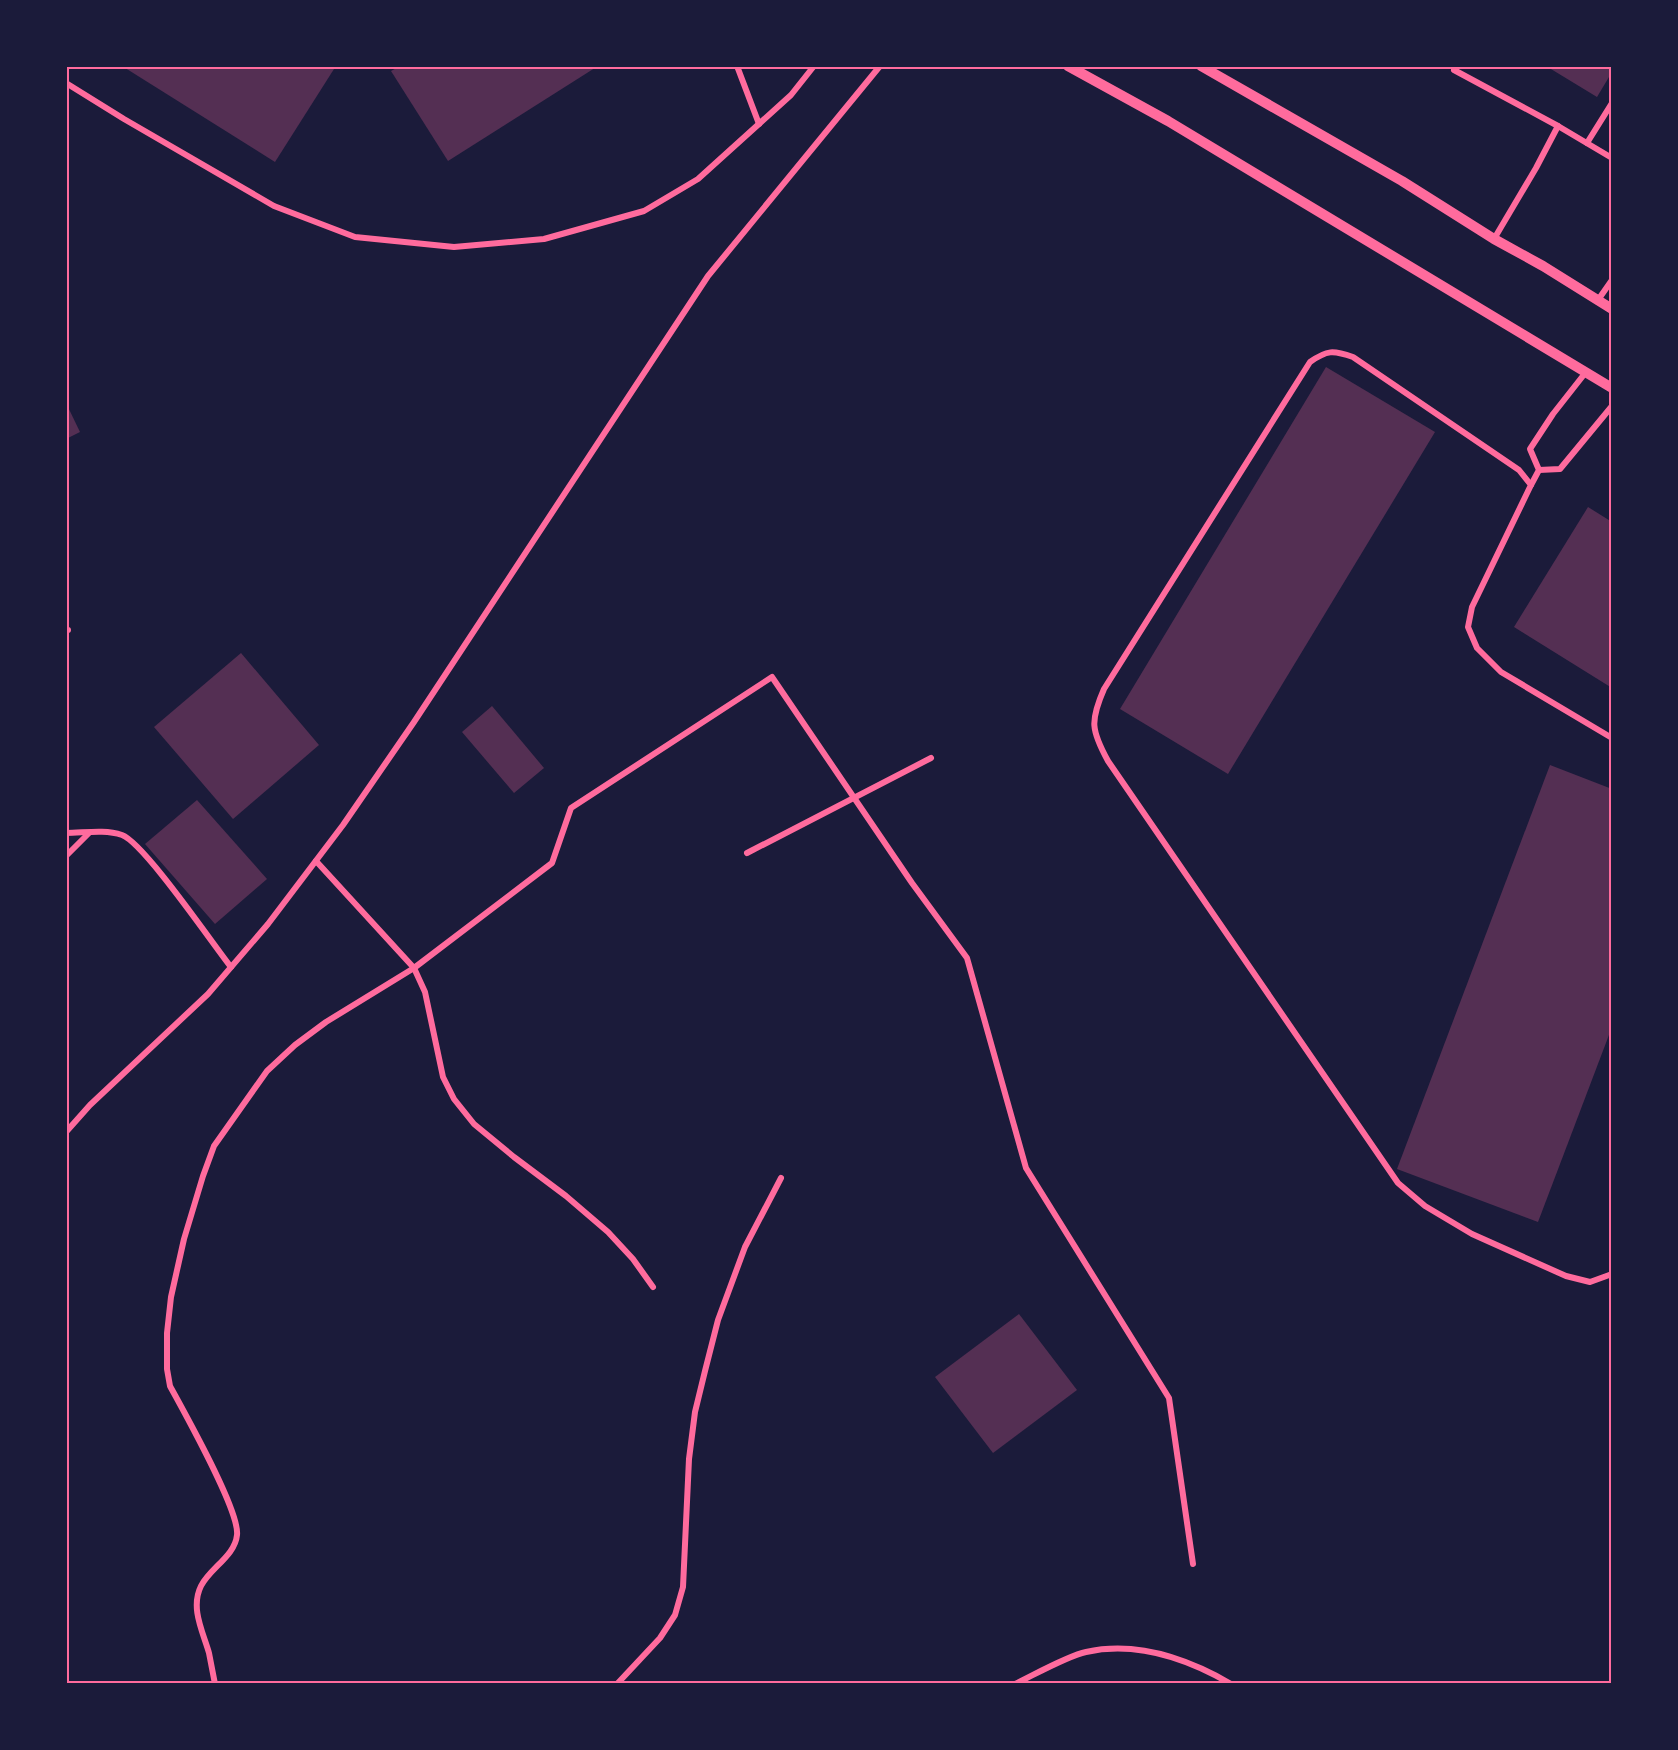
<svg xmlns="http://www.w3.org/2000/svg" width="1678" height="1750" viewBox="0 0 1678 1750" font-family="Bitter,serif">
<rect width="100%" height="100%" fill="#1b1b3a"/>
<g fill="#542f53">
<polygon points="122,66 329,66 334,69 275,162"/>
<polygon points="400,66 598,66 448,161 391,71"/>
<polygon points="1546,66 1612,66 1612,72 1597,97"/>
<polygon points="1326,367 1435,432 1228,774 1120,709"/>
<polygon points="66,403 80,432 66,439"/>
<polygon points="1588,507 1612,522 1612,688 1514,627"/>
<polygon points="241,653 319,745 233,819 154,727"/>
<polygon points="492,706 544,768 514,793 462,732"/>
<polygon points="1550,765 1612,789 1612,1027 1538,1222 1397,1169"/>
<polygon points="197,800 267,879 215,924 145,844"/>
<polygon points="1019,1314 1077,1390 993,1453 935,1377"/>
</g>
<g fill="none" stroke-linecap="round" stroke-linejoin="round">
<g stroke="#ff6b9d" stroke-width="6">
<polyline points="737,66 759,124"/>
<polyline points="1457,66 1454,70 1558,126 1612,158"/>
<polyline points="66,83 124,119 274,206 355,237 454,247 544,239 644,211 698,179 791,95 814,66"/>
<polyline points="1587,143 1612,103"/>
<polyline points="1494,239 1536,168 1558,126"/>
<polyline points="1598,300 1612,280"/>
<polyline points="1539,470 1560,469 1612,406"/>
<polyline points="1531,485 1539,470 1530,449 1553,414 1586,372"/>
<polyline points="66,630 68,630"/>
<path d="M 1612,738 L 1501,672 L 1477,648 L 1468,627 L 1472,607 L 1531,485 L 1519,470 L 1353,357 C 1333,350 1327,350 1310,362 L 1104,689 C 1090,721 1091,730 1108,761 L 1398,1183 L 1425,1206 L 1472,1234 L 1566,1276 L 1590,1282 L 1612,1274"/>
<path d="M 66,833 C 84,833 104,829 122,835 C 144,843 212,943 231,967"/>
<polyline points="747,853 931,758"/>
<polyline points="66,856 89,833"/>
<polyline points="316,861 414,968 425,992 443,1077 454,1099 474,1124 514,1157 566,1196 608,1232 633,1259 653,1287"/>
<polyline points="66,1132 90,1105 208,994 268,924 343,825 414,722 708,276 880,66"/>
<path d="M 215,1684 C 213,1674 211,1663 209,1653 C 203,1632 190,1608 201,1586 C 210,1568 235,1556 237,1535 C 240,1511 184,1412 170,1386 L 167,1369 L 167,1333 L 171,1297 L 184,1239 L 203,1176 L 214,1146 L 267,1071 L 295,1045 L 326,1022 L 414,968 L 552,863 L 571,808 L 772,677 L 912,883 L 967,958 L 1026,1168 L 1169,1398 L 1193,1564"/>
<polyline points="617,1684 660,1638 675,1615 683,1587 689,1459 695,1412 705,1371 718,1320 745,1247 781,1178"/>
<path d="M 1015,1684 C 1034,1675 1067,1656 1086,1652 C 1136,1641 1188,1659 1231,1684"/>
</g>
<g stroke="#ff6b9d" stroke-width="10">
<polyline points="1068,66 1168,121 1612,388"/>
<polyline points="1201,66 1402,181 1494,239 1543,266 1612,309"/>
</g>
</g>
<rect width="1678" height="1750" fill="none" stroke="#1b1b3a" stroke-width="135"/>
<rect x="68" y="68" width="1542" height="1614" fill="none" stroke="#ff6b9d" stroke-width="2"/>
</svg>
